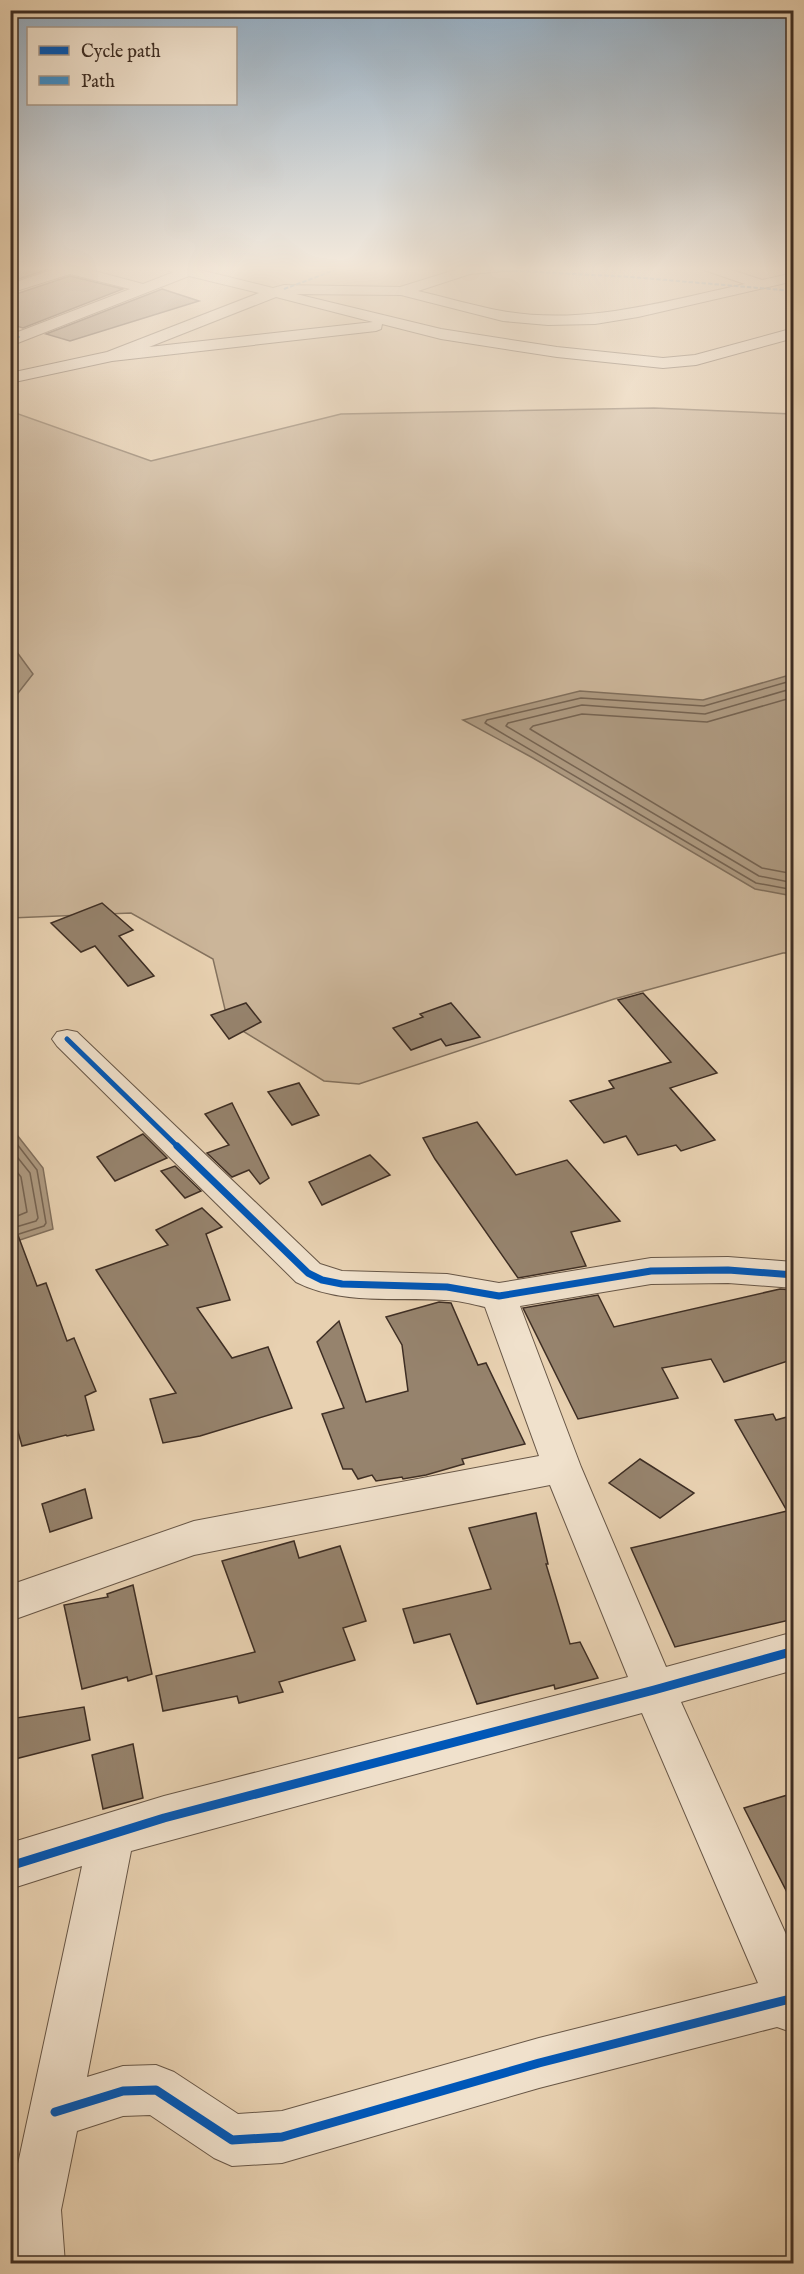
<svg xmlns="http://www.w3.org/2000/svg" width="804" height="2274" viewBox="0 0 804 2274" font-family="'IM FELL English',serif">
<rect width="100%" height="100%" fill="#e8d1b1"/>
<filter id="stains"><feTurbulence type="fractalNoise" baseFrequency=".00333" numOctaves="4"/><feColorMatrix values="0 0 0 0 .2 0 0 0 0 .09 0 0 0 0 .02 0 0 0 .5 -.17"/></filter>
<radialGradient id="worn" r=".72"><stop offset=".6" stop-color="#630" stop-opacity="0"/><stop offset="1" stop-color="#630" stop-opacity=".3"/></radialGradient>
<polygon fill="#cbb599" stroke="#84725e" stroke-width="1.5" points="654,408 793,414 793,953 783,953 614,999 359,1084 324,1081 228,1022 213,959 131,913 11,918 10,411 151,461 341,414"/>
<g fill="#ae9a81" stroke="#816f5c" stroke-width="1.5">
<polygon points="11,644 33,674 11,702"/>
<polygon points="793,674 793,896 755,889 533,758 463,720 580,691 703,700"/>
<polygon points="10,1126 43,1168 53,1229 11,1243"/>
</g>
<g fill="none" stroke-linecap="round" stroke-linejoin="round">
<g stroke="#766452" stroke-width="1.5">
<polyline points="794,680 704,706 581,698 487,720 485,723 756,883 794,890"/>
<polyline points="794,688 705,714 582,705 508,723 506,726 759,876 794,883"/>
<polyline points="794,697 707,722 582,714 533,726 530,729 762,868 794,874"/>
<polyline points="10,1135 37,1170 46,1223 44,1226 19,1234"/>
<polyline points="10,1148 30,1173 38,1218 36,1221 16,1227"/>
<polyline points="10,1163 21,1177 27,1212 10,1219"/>
</g>
</g>
<g fill="#96836d" stroke="#3e2e24" stroke-width="1.5">
<polygon points="12,266 52,266 54,267 19,279 10,276"/>
<polygon points="70,276 123,289 23,328 10,324 10,296"/>
<polygon points="162,289 199,301 70,341 46,334"/>
<polygon points="102,903 133,930 119,936 154,976 128,986 95,946 81,952 51,923"/>
<polygon points="643,993 717,1073 670,1088 715,1140 681,1151 676,1145 638,1155 626,1136 604,1143 570,1101 614,1088 609,1081 671,1062 618,1000"/>
<polygon points="246,1003 261,1022 229,1039 211,1015"/>
<polygon points="451,1003 480,1037 446,1046 441,1039 411,1050 393,1028 423,1017 420,1014"/>
<polygon points="299,1083 319,1115 292,1125 268,1092"/>
<polygon points="232,1103 269,1178 260,1184 249,1170 232,1177 207,1153 229,1145 205,1114"/>
<polygon points="477,1122 516,1175 567,1160 620,1221 571,1232 586,1266 518,1278 435,1159 423,1138"/>
<polygon points="143,1134 167,1158 115,1181 97,1157"/>
<polygon points="370,1155 390,1175 322,1205 309,1182"/>
<polygon points="175,1166 201,1191 185,1198 161,1171"/>
<polygon points="202,1208 222,1227 206,1234 230,1300 197,1308 232,1358 268,1347 292,1408 200,1436 163,1443 150,1399 176,1393 96,1270 168,1245 156,1230"/>
<polygon points="10,1222 13,1222 37,1286 46,1283 67,1341 74,1338 96,1391 85,1396 94,1430 67,1436 66,1435 22,1446 10,1404"/>
<polygon points="780,1289 794,1290 794,1359 724,1382 711,1359 662,1368 678,1398 578,1419 523,1308 598,1295 614,1327"/>
<polygon points="439,1302 451,1303 478,1365 486,1363 525,1444 462,1459 464,1464 426,1475 403,1479 402,1477 376,1481 372,1475 358,1479 352,1469 343,1469 322,1414 344,1408 317,1342 339,1321 366,1402 408,1391 402,1345 386,1317"/>
<polygon points="773,1414 776,1420 794,1415 794,1619 675,1647 631,1548 787,1511 735,1420"/>
<polygon points="640,1459 694,1493 660,1518 609,1483"/>
<polygon points="85,1489 92,1518 50,1532 42,1504"/>
<polygon points="536,1513 548,1564 546,1564 570,1644 580,1642 598,1678 555,1689 554,1685 477,1704 450,1634 414,1643 403,1609 491,1589 469,1528"/>
<polygon points="294,1541 299,1558 340,1546 366,1621 343,1628 355,1660 279,1682 283,1692 239,1703 237,1696 163,1711 156,1676 255,1652 222,1561"/>
<polygon points="133,1585 152,1674 128,1681 127,1677 82,1689 64,1605 108,1597 107,1594"/>
<polygon points="84,1707 90,1740 15,1759 10,1719"/>
<polygon points="133,1744 143,1798 103,1809 92,1755"/>
<polygon points="794,1793 794,1906 744,1808"/>
</g>
<g fill="none" stroke-linecap="round" stroke-linejoin="round">
<g stroke="#685747" stroke-width="2">
<g id="street">
<path d="M 64,266 L 85,266 L 83,268 L 143,284 L 174,272 L 162,269 L 160,266 L 199,266 L 200,270 L 273,288 L 284,285 L 400,287 L 468,266 L 524,266 L 517,270 L 470,274 L 418,291 C 445,297 474,306 502,311 C 584,326 666,301 745,284 L 701,269 L 699,266 L 720,266 L 762,280 L 794,273 L 794,281 L 638,317 L 595,324 L 548,325 L 503,321 L 401,295 L 296,294 L 441,329 L 557,347 L 663,358 L 695,355 L 794,328 L 794,338 L 696,365 L 663,368 L 557,357 L 441,339 L 382,324 L 381,329 L 376,331 L 112,361 L 10,383 L 10,373 L 107,352 L 259,293 L 189,276 L 10,346 L 10,335 L 130,289 L 70,274 L 10,293 L 10,284 ZM 276,297 L 373,322 L 149,347 Z"/>
<path d="M 67,1030 L 77,1032 L 320,1264 L 342,1271 L 447,1274 L 499,1283 L 651,1258 L 728,1257 L 794,1262 L 794,1288 L 728,1283 L 651,1284 L 520,1306 L 581,1467 L 666,1667 L 794,1632 L 794,1670 L 681,1702 L 794,1952 L 794,2033 L 777,2027 L 539,2088 L 282,2163 L 232,2166 L 214,2158 L 150,2115 L 123,2116 L 77,2131 L 61,2210 L 65,2264 L 11,2264 L 10,2201 L 82,1866 L 10,1889 L 10,1843 L 164,1796 L 628,1677 L 550,1485 L 194,1555 L 10,1621 L 10,1585 L 194,1521 L 539,1456 L 485,1307 C 472,1304 458,1300 444,1300 C 395,1297 341,1305 296,1282 L 57,1046 L 52,1039 L 57,1032 ZM 642,1713 L 758,1983 L 539,2038 L 282,2111 L 238,2114 L 174,2072 L 156,2065 L 123,2066 L 87,2077 L 131,1851 Z"/>
</g>
</g>
<use href="#street" fill="#f0e1cc" fill-rule="evenodd"/>
<g stroke="#3f90cb" stroke-width="2" stroke-dasharray="4.5 2" stroke-linecap="butt">
<polyline points="481,269 631,277 794,291"/>
<polyline points="284,289 346,266"/>
<polyline points="10,336 20,337"/>
</g>
<g stroke="#f0e1cc" stroke-width="8">
<polyline id="cycleway-far2" points="67,1039 178,1147"/>
</g>
<g stroke="#f0e1cc" stroke-width="10">
<polyline id="cycleway-far1" points="177,1146 308,1273 322,1280 342,1284 447,1287 499,1296 651,1271 728,1270 794,1275"/>
</g>
<g stroke="#f0e1cc" stroke-width="13">
<g id="cycleway">
<polyline points="10,1866 164,1818 654,1690 794,1651"/>
<polyline points="55,2112 123,2091 156,2090 232,2140 282,2137 539,2063 794,1998"/>
</g>
</g>
<use href="#cycleway-far2" stroke="#0057b8" stroke-width="5"/>
<use href="#cycleway-far1" stroke="#0057b8" stroke-width="7"/>
<use href="#cycleway" stroke="#0057b8" stroke-width="9"/>
</g>
<linearGradient id="sky" x2="0" y2="1"><stop stop-color="#91aabf"/><stop offset="0.46" stop-color="#f5eadc"/><stop offset="1" stop-color="#f5eadc" stop-opacity="0"/></linearGradient>
<rect width="804" height="584" fill="url(#sky)"/>
<rect width="804" height="2274" fill="none" stroke="#e8d1b1" stroke-width="36"/>
<rect x="12" y="12" width="780" height="2250" fill="none" stroke="#3e2e24" stroke-width="3"/>
<rect x="18" y="18" width="768" height="2238" fill="none" stroke="#3e2e24" stroke-width="1.5"/>
<rect x="27" y="27" width="210" height="78" fill="#f0e1cc" stroke="#a99989" stroke-width="1.5"/>
<rect x="39" y="46" width="30" height="9" fill="#0057b8" stroke="#a99989" stroke-width="1.5"/>
<text x="81" y="57" font-size="18" fill="#3e2e24">Cycle path</text>
<rect x="39" y="76" width="30" height="9" fill="#3f90cb" stroke="#a99989" stroke-width="1.5"/>
<text x="81" y="87" font-size="18" fill="#3e2e24">Path</text>
<rect width="100%" height="100%" filter="url(#stains)"/>
<rect width="100%" height="100%" fill="url(#worn)"/>
</svg>
